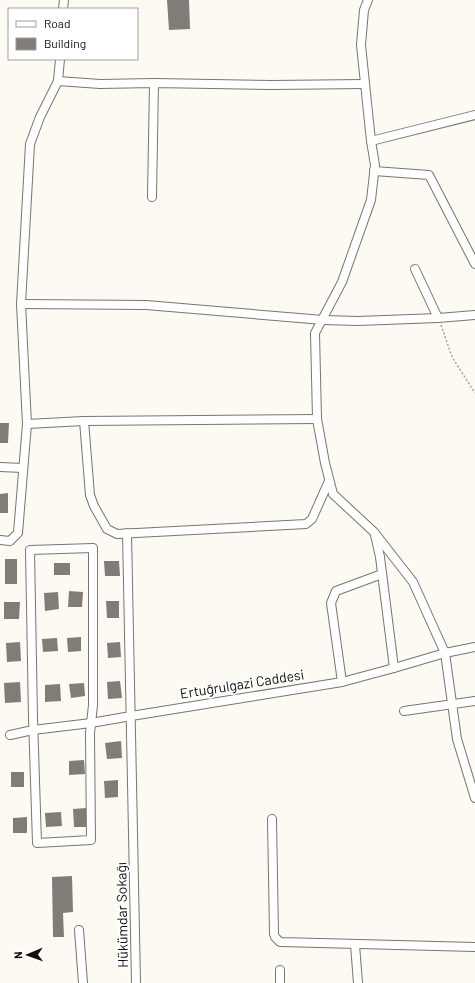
<svg xmlns="http://www.w3.org/2000/svg" width="475" height="983" viewBox="0 0 475 983" font-family="Barlow,sans-serif">
<rect width="100%" height="100%" fill="#fdfaf3"/>
<g fill="#817c77">
<polygon points="167,0 189,0 190,29 169,30"/>
<polygon points="0,423 9,423 8,443 0,443"/>
<polygon points="8,493 8,513 0,513 0,494"/>
<rect x="5" y="559" width="12" height="25"/>
<polygon points="104,561 119,561 120,576 105,576"/>
<rect x="54" y="563" width="16" height="12"/>
<polygon points="69,591 83,592 82,607 68,607"/>
<polygon points="58,592 59,609 45,611 44,593"/>
<polygon points="106,601 119,601 119,618 107,618"/>
<polygon points="4,602 20,602 19,619 4,619"/>
<polygon points="81,637 81,651 68,652 67,638"/>
<polygon points="57,638 58,651 43,652 42,639"/>
<polygon points="20,642 21,661 7,662 6,643"/>
<polygon points="120,642 121,657 108,658 107,643"/>
<polygon points="120,681 122,698 108,699 107,682"/>
<polygon points="20,682 21,702 5,703 4,683"/>
<polygon points="84,683 85,696 71,698 69,684"/>
<polygon points="60,684 61,701 45,702 45,685"/>
<polygon points="121,741 122,758 107,759 105,743"/>
<polygon points="84,760 85,774 69,775 69,761"/>
<rect x="11" y="772" width="13" height="15"/>
<polygon points="118,780 118,797 105,798 104,781"/>
<polygon points="87,808 88,827 74,827 73,809"/>
<polygon points="61,812 62,826 46,827 45,813"/>
<polygon points="27,817 27,833 13,833 13,818"/>
<polygon points="72,876 73,912 63,913 64,937 53,937 52,877"/>
</g>
<g fill="none" stroke-linecap="round" stroke-linejoin="round">
<g stroke="#77756e" stroke-width="10">
<g id="minor">
<polyline points="368,0 364,10 361,45 371,141 375,165 371,200 342,282 315,333 317,419 325,463 333,494 374,532 413,582 445,653 457,739 475,798"/>
<polyline points="63,9 64,0"/>
<polyline points="58,81 100,84 154,83 272,85 365,84"/>
<polyline points="371,141 475,115"/>
<polyline points="374,171 429,175 475,264"/>
<polyline points="152,197 154,83"/>
<polyline points="415,269 438,318"/>
<polyline points="21,304 146,305 323,320 358,321 438,318 475,315"/>
<polyline points="84,421 90,495 94,506 107,529 117,534 306,524 312,519 329,481"/>
<polyline points="27,424 84,421 317,419"/>
<polyline points="0,467 23,468"/>
<polyline points="127,533 136,983"/>
<polyline points="375,535 380,557 394,668"/>
<polyline points="0,540 10,541 18,533 27,424 21,304 30,144 40,117 58,81 60,59"/>
<polygon points="93,548 93,705 90,733 91,840 37,843 33,718 30,550"/>
<polyline points="342,682 331,603 336,591 382,574"/>
<polyline points="404,711 475,701"/>
<polyline points="10,735 33,730 91,723 131,716 342,682 394,668 445,653 475,647"/>
<polyline points="272,819 274,934 275,937 280,942 475,947"/>
<polyline points="79,930 83,983"/>
<polyline points="355,945 358,983"/>
<polyline points="280,970 280,983"/>
</g>
</g>
<polyline stroke="#a4a29d" stroke-width="1.5" stroke-dasharray="2 2" stroke-linecap="butt" points="441,325 452,357 475,393"/>
<use href="#minor" stroke="#fff" stroke-width="8"/>
</g>
<g text-anchor="middle" stroke-width="4" stroke-linejoin="round" paint-order="stroke">
<g font-size="14" fill="#0f0e0c" stroke="#fff">
<text transform="translate(242 684) rotate(-9)" y="5">Ertuğrulgazi Caddesi</text>
<text transform="translate(122 915) rotate(-91)" y="5">Hükümdar Sokağı</text>
</g>
</g>
<rect x="8" y="8" width="130" height="52" fill="#ffffff" stroke="#9f9f9e"/>
<rect x="16" y="21" width="20" height="6" fill="#ffffff" stroke="#9f9f9e"/>
<text x="44" y="28" font-size="12" fill="#0f0e0c">Road</text>
<rect x="16" y="38" width="20" height="12" fill="#817c77" stroke="#9f9f9e"/>
<text x="44" y="48" font-size="12" fill="#0f0e0c">Building</text>
<g transform="translate(28 955) rotate(268)" stroke="#ffffff" stroke-width="3" paint-order="stroke">
<path d="M0-3L7 15L0 10L-7 15Z" fill="#0f0e0c"/>
<text y="-6" font-size="11" font-weight="bold" text-anchor="middle" fill="#0f0e0c">N</text>
</g>
</svg>
